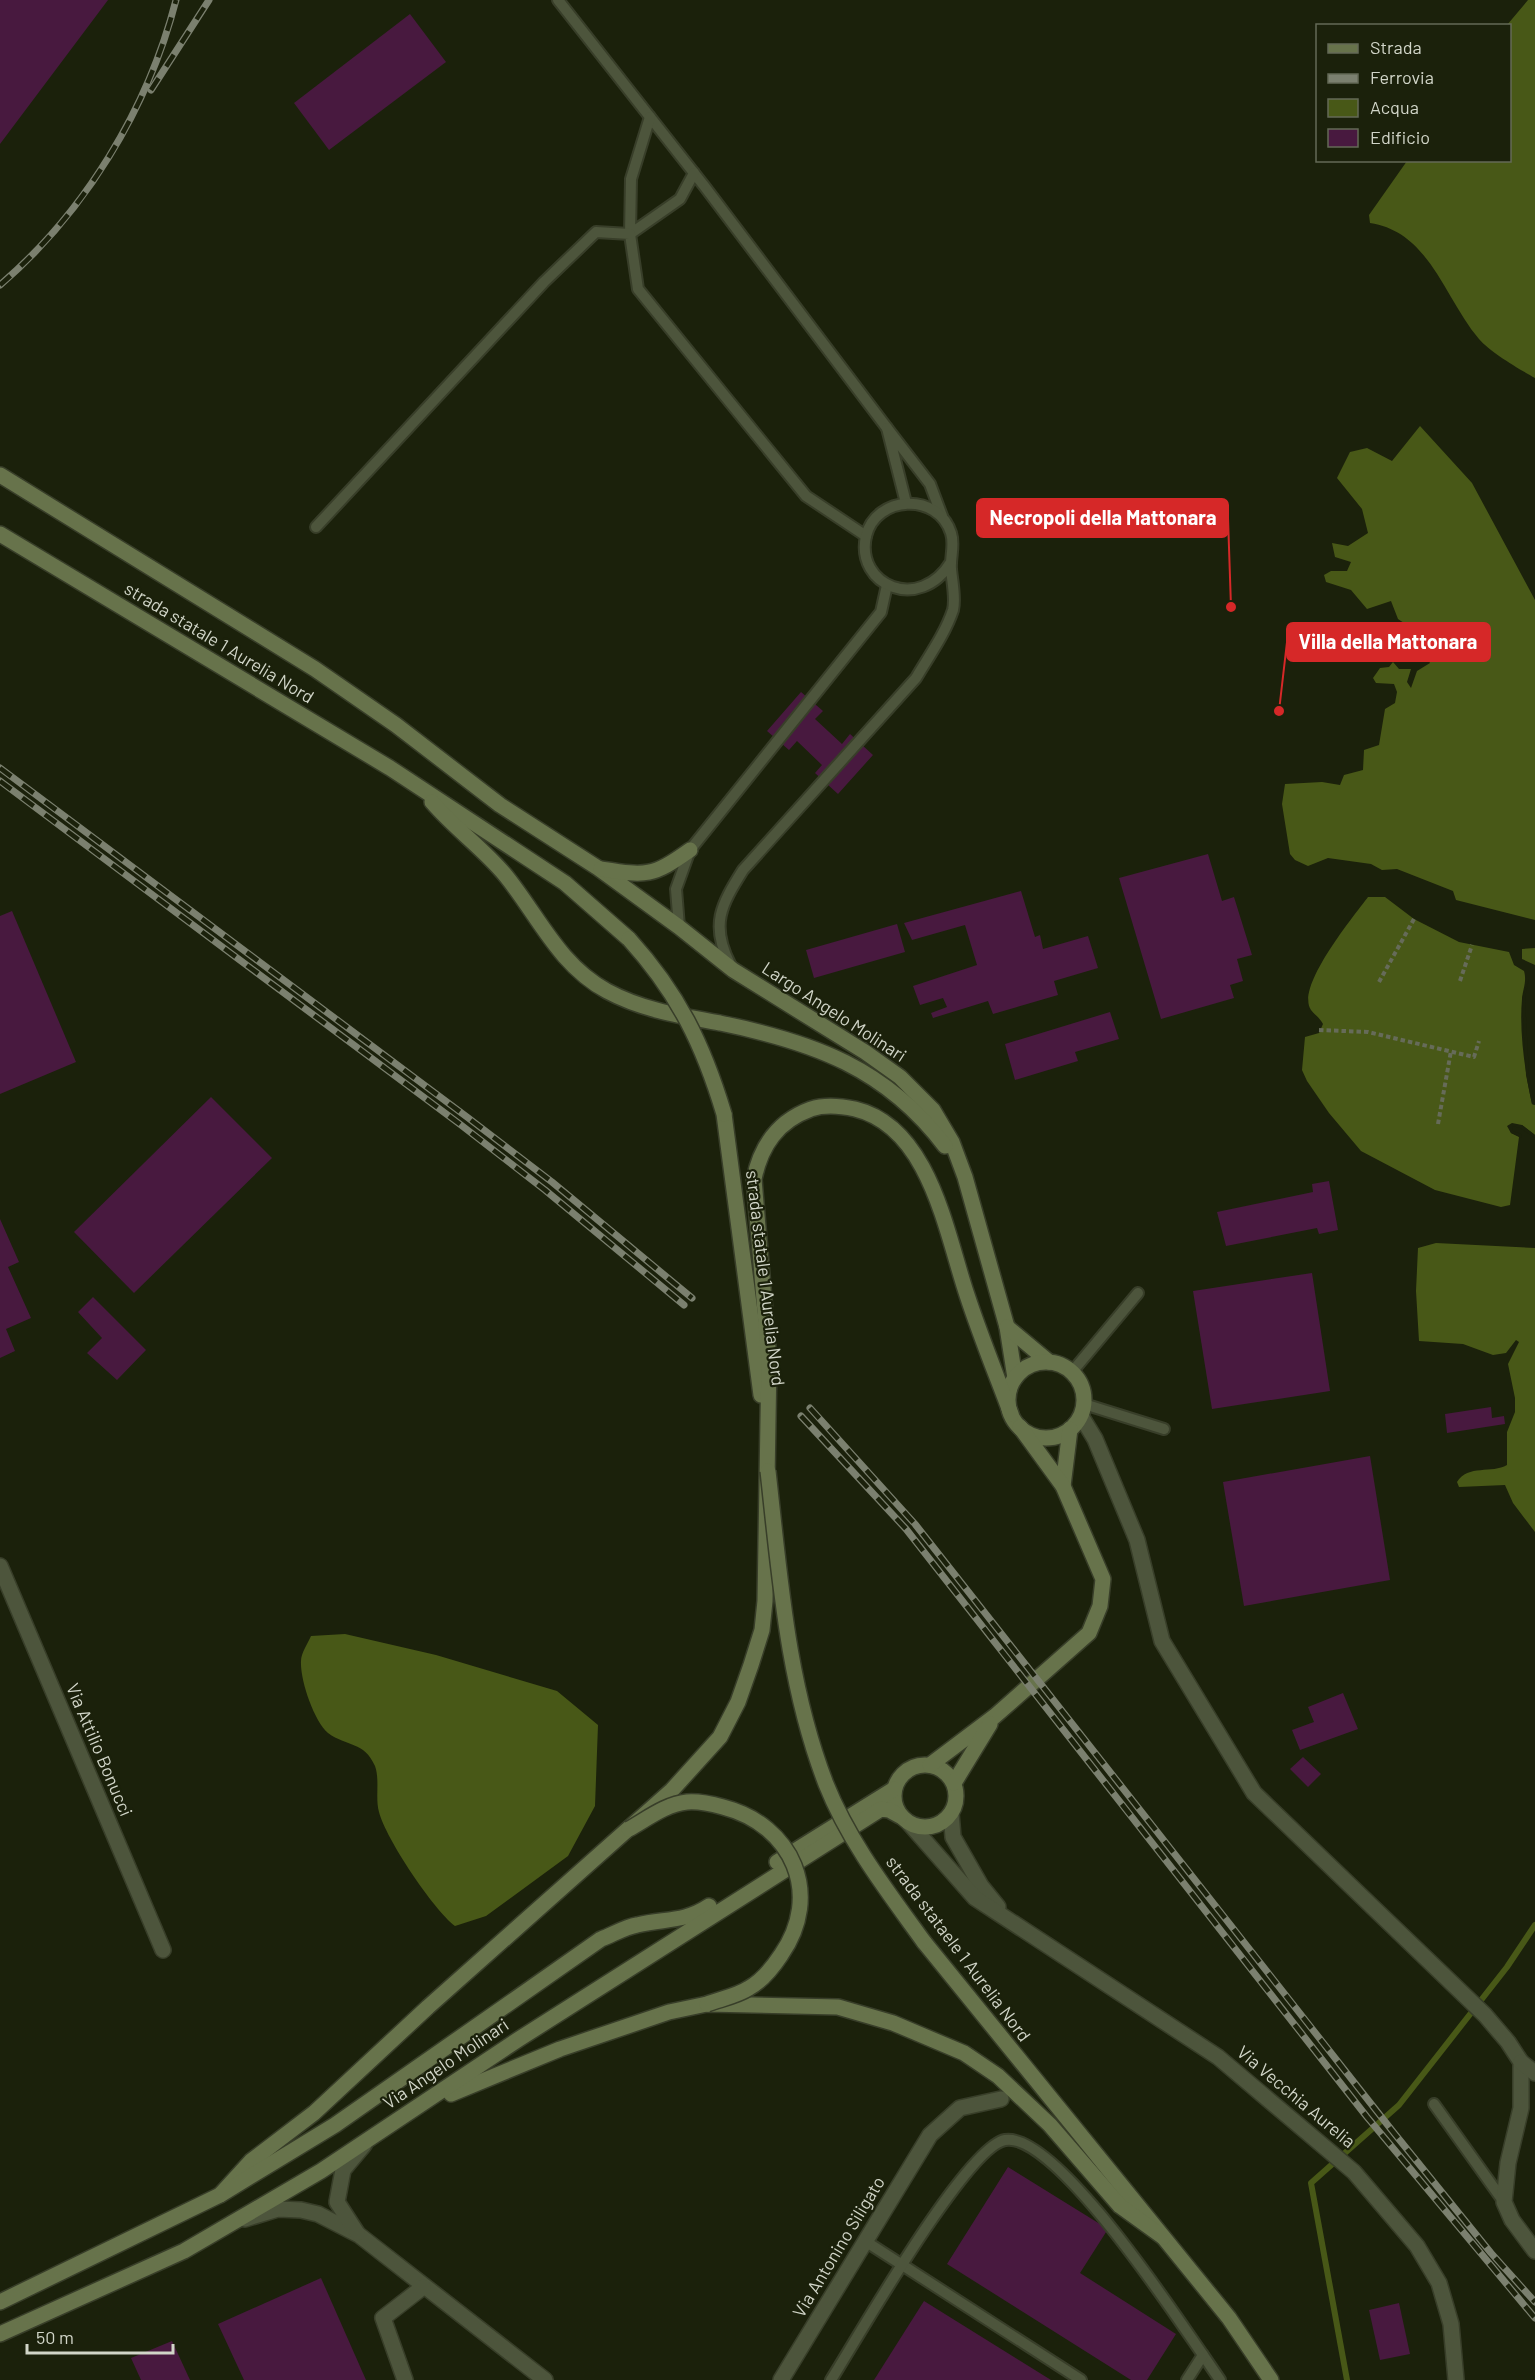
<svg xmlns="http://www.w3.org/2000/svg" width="1535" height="2380" viewBox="0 0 1535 2380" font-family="Barlow,sans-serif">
<rect width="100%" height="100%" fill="#1b210b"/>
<g fill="#485817">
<path d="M 1528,0 L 1535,0 L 1535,378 C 1519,369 1490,352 1479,339 C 1444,298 1430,232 1370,223 L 1369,215 L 1407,161 L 1510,160 L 1510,26 L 1507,25 Z"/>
<polygon points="1420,426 1472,483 1535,600 1535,920 1456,900 1453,891 1397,869 1382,870 1371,864 1328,858 1308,866 1295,860 1290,854 1282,804 1285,784 1322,782 1340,785 1344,775 1363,770 1364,750 1379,745 1385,709 1395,703 1397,692 1394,684 1376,683 1373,678 1380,668 1389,667 1393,662 1399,669 1411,669 1407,682 1411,688 1417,671 1430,663 1423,651 1382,658 1378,655 1420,644 1422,640 1413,629 1398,619 1391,601 1367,609 1351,590 1326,582 1324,575 1331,571 1347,571 1351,562 1335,557 1332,543 1348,546 1368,533 1362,509 1337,478 1350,452 1367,448 1392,461"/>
<path d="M 1368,897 L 1385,897 L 1414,919 L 1459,942 L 1509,952 L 1514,965 L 1524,971 C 1527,982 1523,988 1522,999 C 1519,1031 1525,1073 1532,1104 L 1535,1105 L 1535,1135 L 1522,1125 L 1508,1126 L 1511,1133 L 1519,1137 L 1510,1205 L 1501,1207 L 1435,1190 L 1361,1151 L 1329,1113 L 1307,1081 L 1302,1070 L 1305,1037 L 1319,1033 L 1323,1024 C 1320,1018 1315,1015 1311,1010 C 1295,987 1354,916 1368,897 Z"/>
<polygon points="1535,948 1535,965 1522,959 1522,949"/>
<path d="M 1436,1243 L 1535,1248 L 1535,1532 L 1513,1503 L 1505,1485 L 1459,1487 L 1457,1482 C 1468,1464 1492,1474 1507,1465 L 1507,1432 L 1515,1412 L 1515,1398 L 1508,1364 L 1519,1342 L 1516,1340 L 1506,1353 L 1493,1355 L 1463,1344 L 1419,1341 L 1416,1291 L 1418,1248 Z"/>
<path d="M 345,1634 L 436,1655 L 557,1691 L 598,1725 L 595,1806 L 568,1856 L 486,1916 L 455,1926 C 433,1909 386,1839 379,1812 C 375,1798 380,1780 375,1766 C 364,1741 347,1747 328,1733 C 314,1721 300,1680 301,1661 C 301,1653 308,1643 311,1636 Z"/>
</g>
<g fill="#1b210b">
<polygon points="1529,979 1525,998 1529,1075 1535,1105 1532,1104 1526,1075 1522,998"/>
<polygon points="1512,1123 1522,1125 1535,1135 1535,1138 1520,1128 1512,1126 1513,1131 1521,1134 1522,1138 1511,1133 1507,1126"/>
</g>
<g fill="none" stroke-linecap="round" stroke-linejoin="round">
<polyline stroke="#485817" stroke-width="6" points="1347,2380 1311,2183 1399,2105 1507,1967 1535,1925"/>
</g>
<g fill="#48193f">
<polygon points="0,0 108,0 0,144"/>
<polygon points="410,14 446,62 329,150 294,103"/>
<polygon points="801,692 823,711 815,719 842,744 850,734 873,755 838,794 815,773 822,765 797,741 789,750 767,731"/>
<polygon points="1208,854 1222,901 1234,897 1252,955 1237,959 1243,981 1230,985 1234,998 1161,1019 1119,878"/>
<polygon points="1021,891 1035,937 1040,935 1043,949 1088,936 1098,968 1054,981 1058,995 993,1014 988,1001 933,1018 931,1013 947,1007 943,998 920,1005 913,986 977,965 965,925 912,940 904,923"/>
<polygon points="12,911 76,1062 0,1094 0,916"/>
<polygon points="897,924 905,952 814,978 806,950"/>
<polygon points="1110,1012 1119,1039 1075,1052 1078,1061 1015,1080 1005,1044"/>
<polygon points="211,1097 272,1158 134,1293 74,1232"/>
<polygon points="1329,1181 1338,1230 1319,1234 1317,1228 1226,1246 1217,1212 1313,1192 1312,1184"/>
<polygon points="0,1219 19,1262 8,1267 31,1318 6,1329 15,1351 0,1358"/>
<polygon points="1312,1273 1330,1391 1212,1409 1193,1291"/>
<polygon points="93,1297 146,1350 117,1380 87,1353 102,1338 78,1312"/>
<polygon points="1491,1407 1492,1418 1504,1416 1505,1424 1447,1433 1445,1414"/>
<polygon points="1370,1456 1390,1580 1244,1606 1223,1482"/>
<polygon points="1343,1693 1358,1729 1300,1750 1292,1730 1314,1722 1308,1707"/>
<polygon points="1303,1757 1321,1774 1308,1787 1290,1769"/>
<polygon points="1008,2167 1108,2229 1080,2273 1176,2334 1147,2380 1131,2380 947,2264"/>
<polygon points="321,2278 366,2380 244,2380 218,2324"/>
<polygon points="924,2301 1051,2380 874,2380"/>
<polygon points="1399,2303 1410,2354 1380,2360 1369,2310"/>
<polygon points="172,2341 190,2380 141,2380 131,2358"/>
</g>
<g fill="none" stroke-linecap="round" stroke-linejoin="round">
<g stroke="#383e29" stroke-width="14">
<g id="lane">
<polyline points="558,0 705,187 887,428"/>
<polyline points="650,117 631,179 630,234 680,199 694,173"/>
<polyline points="906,503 887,428 930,484 942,516"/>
<polyline points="316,527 544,282 596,232 630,234 638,289 806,496 866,536"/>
<polyline points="679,927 676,889 690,850 881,612 887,585"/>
<path d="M 730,964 C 710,925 721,905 743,870 L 916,678 C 929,656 945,634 953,610 C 956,598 952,581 951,569 C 950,557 955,545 951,533 C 938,492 876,495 866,536 C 855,586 920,613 951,562"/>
<polyline points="1072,1372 1138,1293"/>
<polyline points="1084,1404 1164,1429"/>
<polyline points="1434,2104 1504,2202"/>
<polyline points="865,2241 1081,2380"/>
<polyline points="1203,2355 1220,2380"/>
<path d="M 831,2380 C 857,2339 966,2147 1005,2140 C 1055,2131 1175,2315 1203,2355 L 1187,2380"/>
</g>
</g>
<g stroke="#383e29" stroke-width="18">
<g id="street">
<polyline points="1081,1416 1095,1439 1137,1540 1162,1641 1254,1793 1485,2015 1508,2042 1521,2062 1521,2108 1508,2163 1504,2202 1512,2220 1535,2251"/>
<polyline points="0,1566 163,1950"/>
<polyline points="951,1813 953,1837 981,1886 998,1907"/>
<polyline points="909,1823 975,1898 1218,2057 1354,2172 1417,2246 1439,2283 1451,2324 1456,2380"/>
<polyline points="1521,2062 1535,2073"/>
<polyline points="245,2219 278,2209 301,2210 318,2214 359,2235 545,2380"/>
<polyline points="357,2233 337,2202 343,2170 364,2145"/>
<polyline points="405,2380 383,2318 423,2287"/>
<polyline points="781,2380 930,2135 960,2108 1001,2099"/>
</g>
</g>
<g stroke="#383e29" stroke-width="18">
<g id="secondary">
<polyline points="0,475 315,669 396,725 500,805 598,868 679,927 733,970 865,1052 900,1077 933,1110 952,1142 965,1177 1007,1327 1015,1378"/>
<polyline points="0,534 390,768 565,883 629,939"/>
<path d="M 432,802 C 455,829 484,849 506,876 C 539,917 559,965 607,991 C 642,1010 681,1016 720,1023 C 813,1042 886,1068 945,1146"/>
<path d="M 601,869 C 647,876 652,877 690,850"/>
<polyline points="724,1114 761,1395"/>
<polyline points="1007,1327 1049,1362"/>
<circle cx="1046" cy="1400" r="38"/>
<polyline points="1063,1486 1070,1429"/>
<circle cx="925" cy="1796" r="31"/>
<polyline points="930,1765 995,1716 1089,1633 1100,1606 1103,1579 1063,1486 1020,1427"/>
<polyline points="954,1783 990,1724"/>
<polyline points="777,1862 894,1789"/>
<polyline points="924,1942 1229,2318 1271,2380"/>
<polyline points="451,2094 560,2049 669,2012 707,2004 838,2007 893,2023 964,2053 998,2076 1050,2125 1120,2206 1163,2237"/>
<path d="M 220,2195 L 251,2161 L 314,2113 L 428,2007 L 672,1790 L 720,1737 L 738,1702 L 751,1665 L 762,1630 L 765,1601 L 769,1360 L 754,1179 C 761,1145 778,1121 811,1109 C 826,1104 841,1106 855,1109 C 930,1127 946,1233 967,1295 C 980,1335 996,1374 1011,1414"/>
<path d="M 0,2302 L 220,2195 L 335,2125 L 601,1939 C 612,1935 625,1927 637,1925 C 665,1918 683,1923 709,1906"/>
<polyline points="0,2334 184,2251 321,2171 519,2039 881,1809 889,1810 900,1816"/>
</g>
</g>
<g stroke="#666b59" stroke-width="4" stroke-dasharray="4.5 3" stroke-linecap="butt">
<polyline points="1460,981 1472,945"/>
<polyline points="1379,982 1414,919"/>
<polyline points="1319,1030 1368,1032 1474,1057 1479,1041"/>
<polyline points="1438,1124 1451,1051"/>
</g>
<use href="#lane" stroke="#4d553c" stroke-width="10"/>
<use href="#street" stroke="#4d553c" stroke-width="15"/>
<use href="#secondary" stroke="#67734b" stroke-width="15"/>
<g stroke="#7b806f" stroke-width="7">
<g id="rail">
<polyline points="151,90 209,0"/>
<path d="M 0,285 C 85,212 148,109 176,0"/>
<polyline points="0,768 467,1117 552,1182 692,1298"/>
<polyline points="0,781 461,1125 545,1190 684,1305"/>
<polyline points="810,1408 915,1524 1394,2133 1491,2253 1535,2302"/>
<polyline points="801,1416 906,1529 1367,2117 1535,2318"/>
</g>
</g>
<use href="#rail" stroke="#1b210b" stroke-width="4.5" stroke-dasharray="14" stroke-linecap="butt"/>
<g stroke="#383e29" stroke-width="18" stroke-linecap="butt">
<g id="secondary-bridge">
<path d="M 629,939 C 678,993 703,1044 724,1114"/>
<path d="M 768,1471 C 780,1577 787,1683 826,1784 C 849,1842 888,1892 924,1942"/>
<path d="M 629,1829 C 647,1819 666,1804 687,1802 C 698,1801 712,1804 723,1807 C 793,1825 823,1895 781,1955 C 773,1967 762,1981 749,1988 C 737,1996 720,1999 707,2004"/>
</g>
</g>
<use href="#secondary-bridge" stroke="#67734b" stroke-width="15"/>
</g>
<g text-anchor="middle" stroke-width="4.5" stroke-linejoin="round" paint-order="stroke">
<g font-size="18" fill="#d1d5c8" stroke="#1b210b">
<text transform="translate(219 643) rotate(31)" y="6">strada statale 1 Aurelia Nord</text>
<text transform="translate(834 1012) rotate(33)" y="6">Largo Angelo Molinari</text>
<text transform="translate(765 1278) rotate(83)" y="6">strada statale 1 Aurelia Nord</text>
<text transform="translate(99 1750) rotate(67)" y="6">Via Attilio Bonucci</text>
<text transform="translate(958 1949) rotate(53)" y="6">strada stataele 1 Aurelia Nord</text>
<text transform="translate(446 2064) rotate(-34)" y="6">Via Angelo Molinari</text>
<text transform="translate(1296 2097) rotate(40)" y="6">Via Vecchia Aurelia</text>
<text transform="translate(839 2247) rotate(-59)" y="6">Via Antonino Siligato</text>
</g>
</g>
<path fill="none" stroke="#d62828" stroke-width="2" d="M1231 607L1228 518M1279 711L1287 642"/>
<g fill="#d62828" stroke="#1b210b" stroke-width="2">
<circle cx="1231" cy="607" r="6"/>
<circle cx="1279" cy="711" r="6"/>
</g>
<g fill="#d62828" stroke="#d62828" stroke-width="2">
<rect x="977" y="499" width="251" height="38" rx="6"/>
<rect x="1287" y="623" width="203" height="38" rx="6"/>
</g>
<g font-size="20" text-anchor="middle" font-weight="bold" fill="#fff">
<text x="1103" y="525">Necropoli della Mattonara</text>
<text x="1388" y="649">Villa della Mattonara</text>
</g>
<rect x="1316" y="24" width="195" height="138" fill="#1b210b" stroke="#646957" stroke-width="1.5"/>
<rect x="1328" y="44" width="30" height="9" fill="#67734b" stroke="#646957" stroke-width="1.5"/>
<text x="1370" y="54" font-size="18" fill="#d1d5c8">Strada</text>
<rect x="1328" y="74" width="30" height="9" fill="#7b806f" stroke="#646957" stroke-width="1.5"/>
<text x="1370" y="84" font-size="18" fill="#d1d5c8">Ferrovia</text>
<rect x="1328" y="99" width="30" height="18" fill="#485817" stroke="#646957" stroke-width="1.5"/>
<text x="1370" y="114" font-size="18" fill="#d1d5c8">Acqua</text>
<rect x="1328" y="129" width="30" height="18" fill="#48193f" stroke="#646957" stroke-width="1.5"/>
<text x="1370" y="144" font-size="18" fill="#d1d5c8">Edificio</text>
<path d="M27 2344v9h146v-9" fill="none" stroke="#d1d5c8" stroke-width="3"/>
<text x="36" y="2344" font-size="18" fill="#d1d5c8" stroke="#1b210b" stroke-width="4.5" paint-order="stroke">50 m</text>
</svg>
